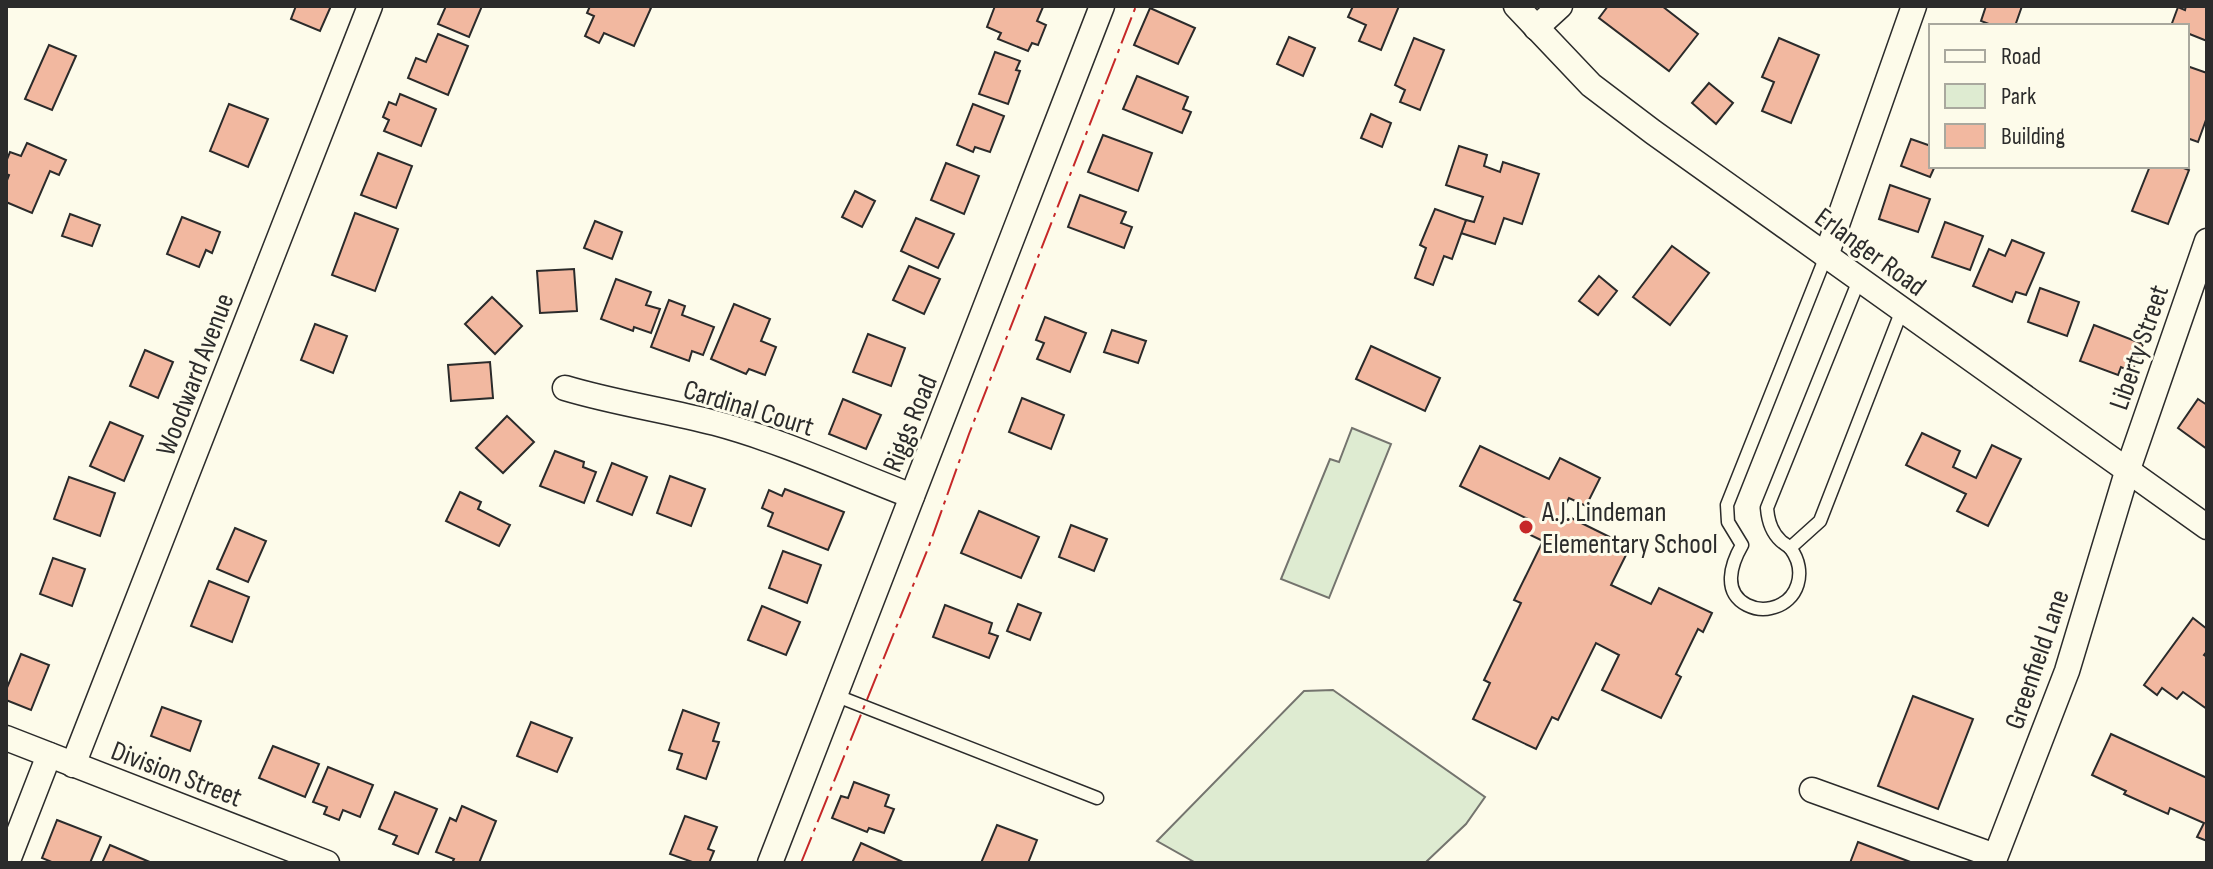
<svg xmlns="http://www.w3.org/2000/svg" width="2213" height="869" viewBox="0 0 2213 869" font-family="'Sofia Sans Condensed',sans-serif">
<rect width="100%" height="100%" fill="#fdfbea"/>
<g fill="#deebd1" stroke="#74746e" stroke-width="2">
<polygon points="1352,428 1391,444 1329,598 1281,579 1330,459 1339,462"/>
<polygon points="1333,690 1485,797 1466,824 1426,862 1196,863 1157,841 1304,691"/>
</g>
<g fill="#f2b8a0" stroke="#2b2b2b" stroke-width="2">
<polygon points="296,6 331,6 320,31 291,19"/>
<polygon points="446,6 482,6 469,37 438,24"/>
<polygon points="590,6 647,6 651,8 634,46 604,33 599,43 585,36 594,16 587,13"/>
<polygon points="995,6 1043,7 1037,21 1046,25 1038,45 1032,43 1028,51 998,39 1001,33 987,27"/>
<polygon points="1353,6 1399,6 1381,50 1359,41 1366,25 1348,17"/>
<polygon points="1608,6 1662,6 1698,34 1669,71 1599,18"/>
<polygon points="1986,6 2022,6 2015,26 1994,26 1981,21"/>
<polygon points="2186,6 2207,6 2207,41 2187,33 2187,26 2171,26 2178,7 2185,10"/>
<polygon points="1150,8 1195,28 1178,64 1134,45"/>
<polygon points="438,34 468,46 448,95 408,78 416,58 426,62"/>
<polygon points="1289,37 1315,48 1303,76 1277,64"/>
<polygon points="1414,38 1444,50 1420,110 1400,102 1405,90 1395,85"/>
<polygon points="1779,38 1819,55 1791,123 1762,111 1774,82 1762,77"/>
<polygon points="49,45 76,56 52,110 25,99"/>
<polygon points="995,52 1020,61 1016,70 1020,71 1008,104 979,94"/>
<polygon points="2187,66 2207,73 2207,117 2198,142 2187,138"/>
<polygon points="1137,76 1188,97 1183,109 1191,112 1182,133 1123,109"/>
<polygon points="1709,83 1733,103 1716,124 1692,103"/>
<polygon points="400,94 436,109 421,146 384,131 389,120 383,117 389,102 396,105"/>
<polygon points="229,104 268,119 248,167 210,151"/>
<polygon points="973,104 1004,116 990,152 975,147 973,152 957,145"/>
<polygon points="1371,114 1391,123 1382,147 1361,138"/>
<polygon points="1103,135 1152,153 1138,191 1088,172"/>
<polygon points="1911,139 1931,146 1931,166 1935,166 1930,177 1901,166"/>
<polygon points="27,143 66,160 59,175 50,171 32,213 6,202 6,183 9,175 6,174 6,162 10,152 21,156"/>
<polygon points="1459,146 1487,155 1484,166 1500,172 1503,162 1539,174 1522,224 1504,218 1495,244 1461,233 1466,220 1474,222 1483,197 1446,185"/>
<polygon points="378,153 412,166 396,208 361,195"/>
<polygon points="946,163 979,176 964,214 931,200"/>
<polygon points="2150,166 2178,166 2189,170 2168,224 2132,211"/>
<polygon points="1890,185 1930,199 1918,232 1879,219"/>
<polygon points="855,191 875,201 862,227 842,217"/>
<polygon points="1080,195 1126,212 1121,223 1132,227 1124,248 1068,227"/>
<polygon points="1435,209 1466,220 1452,259 1444,256 1433,285 1415,278 1426,248 1420,245"/>
<polygon points="355,213 398,229 375,291 332,275"/>
<polygon points="70,214 100,225 92,246 62,236"/>
<polygon points="182,217 220,232 212,253 206,250 199,267 167,254"/>
<polygon points="916,218 954,234 938,268 901,251"/>
<polygon points="595,221 622,232 612,259 584,248"/>
<polygon points="1945,222 1983,236 1970,270 1932,257"/>
<polygon points="2012,240 2044,253 2026,295 2016,292 2012,302 1973,286 1989,249 2005,256"/>
<polygon points="1672,246 1709,273 1670,325 1633,297"/>
<polygon points="909,266 940,279 924,314 893,300"/>
<polygon points="574,269 577,311 540,313 537,271"/>
<polygon points="1599,276 1617,291 1598,315 1579,301"/>
<polygon points="616,279 651,292 646,305 660,309 651,333 634,327 633,331 601,319"/>
<polygon points="2040,288 2079,302 2067,336 2028,322"/>
<polygon points="492,297 522,326 495,354 465,324"/>
<polygon points="669,300 685,306 682,315 714,327 703,355 692,351 689,361 651,347"/>
<polygon points="734,304 770,319 761,341 776,347 765,375 749,369 746,374 711,359"/>
<polygon points="1045,317 1086,333 1070,372 1037,359 1044,343 1036,340"/>
<polygon points="315,324 347,336 333,373 301,360"/>
<polygon points="2094,325 2143,344 2132,372 2121,367 2118,375 2080,361"/>
<polygon points="1112,330 1146,341 1138,363 1104,352"/>
<polygon points="868,334 905,348 891,386 853,372"/>
<polygon points="1371,346 1440,378 1425,411 1356,379"/>
<polygon points="145,350 173,362 158,398 130,386"/>
<polygon points="490,362 493,398 451,401 448,365"/>
<polygon points="1022,398 1064,415 1051,449 1009,432"/>
<polygon points="843,399 881,415 866,449 829,434"/>
<polygon points="2198,399 2207,405 2207,449 2178,428"/>
<polygon points="507,416 534,442 503,473 476,448"/>
<polygon points="110,422 143,436 124,481 90,466"/>
<polygon points="1922,433 1960,451 1953,467 1976,478 1992,445 2021,459 1988,526 1957,511 1966,494 1906,465"/>
<polygon points="1480,446 1549,479 1560,458 1600,478 1586,506 1569,498 1561,513 1630,547 1611,585 1651,604 1659,588 1712,613 1703,632 1698,629 1676,674 1681,677 1661,718 1602,690 1619,655 1596,643 1558,720 1552,717 1536,749 1473,719 1490,683 1484,680 1521,603 1514,600 1543,541 1522,531 1528,519 1460,486"/>
<polygon points="555,451 584,462 583,467 596,472 584,503 540,486"/>
<polygon points="612,463 647,477 632,515 597,501"/>
<polygon points="670,476 705,489 691,526 657,513"/>
<polygon points="69,477 115,493 100,536 54,519"/>
<polygon points="785,489 844,512 828,550 768,526 773,513 762,508 769,490 782,496"/>
<polygon points="460,492 481,502 478,509 510,525 499,546 446,521"/>
<polygon points="979,511 1039,537 1021,578 961,553"/>
<polygon points="1071,525 1107,539 1094,571 1059,557"/>
<polygon points="235,528 266,541 248,582 217,569"/>
<polygon points="783,551 821,565 807,603 769,588"/>
<polygon points="53,558 85,569 72,606 40,594"/>
<polygon points="209,581 249,597 232,642 191,626"/>
<polygon points="1018,604 1041,613 1030,640 1007,631"/>
<polygon points="945,605 992,623 989,633 998,636 989,658 933,637"/>
<polygon points="762,606 800,622 786,655 748,640"/>
<polygon points="2193,618 2207,629 2207,651 2204,655 2207,657 2207,709 2183,692 2177,699 2162,688 2157,695 2144,685"/>
<polygon points="21,654 49,665 31,710 6,700 6,690"/>
<polygon points="1913,696 1973,719 1938,809 1878,786"/>
<polygon points="162,707 201,721 190,751 151,736"/>
<polygon points="683,710 719,723 713,741 719,742 706,779 677,769 682,754 669,750"/>
<polygon points="531,722 572,738 557,772 517,756"/>
<polygon points="2111,734 2207,778 2207,841 2197,837 2204,823 2170,808 2168,814 2124,794 2126,791 2092,775"/>
<polygon points="273,746 319,764 305,797 259,778"/>
<polygon points="328,767 373,785 360,817 343,810 339,820 324,814 327,807 313,802"/>
<polygon points="854,782 889,795 885,806 894,809 884,833 869,828 867,832 832,818 841,796 848,798"/>
<polygon points="395,792 437,809 418,854 393,844 397,836 379,829"/>
<polygon points="462,806 496,821 479,863 452,863 454,859 436,852 450,818 456,821"/>
<polygon points="685,816 717,827 708,849 714,851 709,863 695,863 670,854"/>
<polygon points="57,820 101,837 90,863 54,863 42,858"/>
<polygon points="997,825 1037,840 1028,863 981,863"/>
<polygon points="1858,842 1913,863 1850,863"/>
<polygon points="861,843 905,863 852,863"/>
<polygon points="110,845 152,863 102,863"/>
</g>
<g fill="none" stroke-linecap="round" stroke-linejoin="round">
<g stroke="#2b2b2b" stroke-width="15">
<g id="service">
<path d="M 1826,256 L 1727,505 L 1728,522 L 1742,545 C 1731,564 1722,592 1747,605 C 1755,609 1763,610 1771,608 C 1799,602 1807,571 1791,549 C 1788,545 1784,544 1781,541 C 1771,532 1768,521 1767,508 L 1859,280"/>
<polyline points="1790,548 1820,521 1902,310"/>
<polyline points="837,696 1097,798"/>
</g>
</g>
<g stroke="#2b2b2b" stroke-width="27">
<g id="minor">
<polyline points="1516,6 1591,85 1653,132 2207,527"/>
<polyline points="1536,28 1560,6"/>
<polyline points="1826,256 1914,6"/>
<path d="M 565,388 C 615,403 665,410 715,423 C 782,441 847,471 912,496"/>
<polyline points="6,738 327,863"/>
<polyline points="73,765 370,6"/>
<polyline points="1812,790 1995,856"/>
<polyline points="7,863 49,755"/>
<polyline points="770,863 1102,6"/>
<polyline points="1993,863 2067,671 2127,472 2207,241"/>
</g>
</g>
<use href="#service" stroke="#fdfbea" stroke-width="12"/>
<use href="#minor" stroke="#fdfbea" stroke-width="24"/>
<polyline stroke="#c62828" stroke-width="2" stroke-dasharray="28 6 4 6" stroke-linecap="butt" points="801,863 929,546 969,434 1136,6"/>
</g>
<circle fill="#c62828" stroke="#fdfbea" stroke-width="3" cx="1526" cy="527" r="8"/>
<g text-anchor="middle" stroke-width="6" stroke-linejoin="round" paint-order="stroke">
<g font-size="28" fill="#2b2b2b" stroke="#fdfbea">
<text transform="translate(1871 251) rotate(36)" y="10">Erlanger Road</text>
<text transform="translate(2138 347) rotate(-71)" y="10">Liberty Street</text>
<text transform="translate(194 374) rotate(-69)" y="10">Woodward Avenue</text>
<text transform="translate(749 407) rotate(17)" y="10">Cardinal Court</text>
<text transform="translate(909 423) rotate(-68)" y="10">Riggs Road</text>
<text transform="translate(2036 659) rotate(-71)" y="10">Greenfield Lane</text>
<text transform="translate(177 773) rotate(21)" y="10">Division Street</text>
</g>
<g font-size="28" fill="#2b2b2b" stroke="#fdfbea" text-anchor="start">
<text x="1542" y="521">A.J. Lindeman<tspan x="1542" dy="32">Elementary School</tspan></text>
</g>
</g>
<rect width="2213" height="869" fill="none" stroke="#2b2b2b" stroke-width="16"/>
<rect x="1929" y="24" width="260" height="144" fill="#fdfbea" stroke="#a9a89e" stroke-width="2"/>
<rect x="1945" y="50" width="40" height="12" fill="#fdfbea" stroke="#a9a89e" stroke-width="2"/>
<text x="2001" y="64" font-size="24" fill="#2b2b2b">Road</text>
<rect x="1945" y="84" width="40" height="24" fill="#deebd1" stroke="#a9a89e" stroke-width="2"/>
<text x="2001" y="104" font-size="24" fill="#2b2b2b">Park</text>
<rect x="1945" y="124" width="40" height="24" fill="#f2b8a0" stroke="#a9a89e" stroke-width="2"/>
<text x="2001" y="144" font-size="24" fill="#2b2b2b">Building</text>
</svg>
